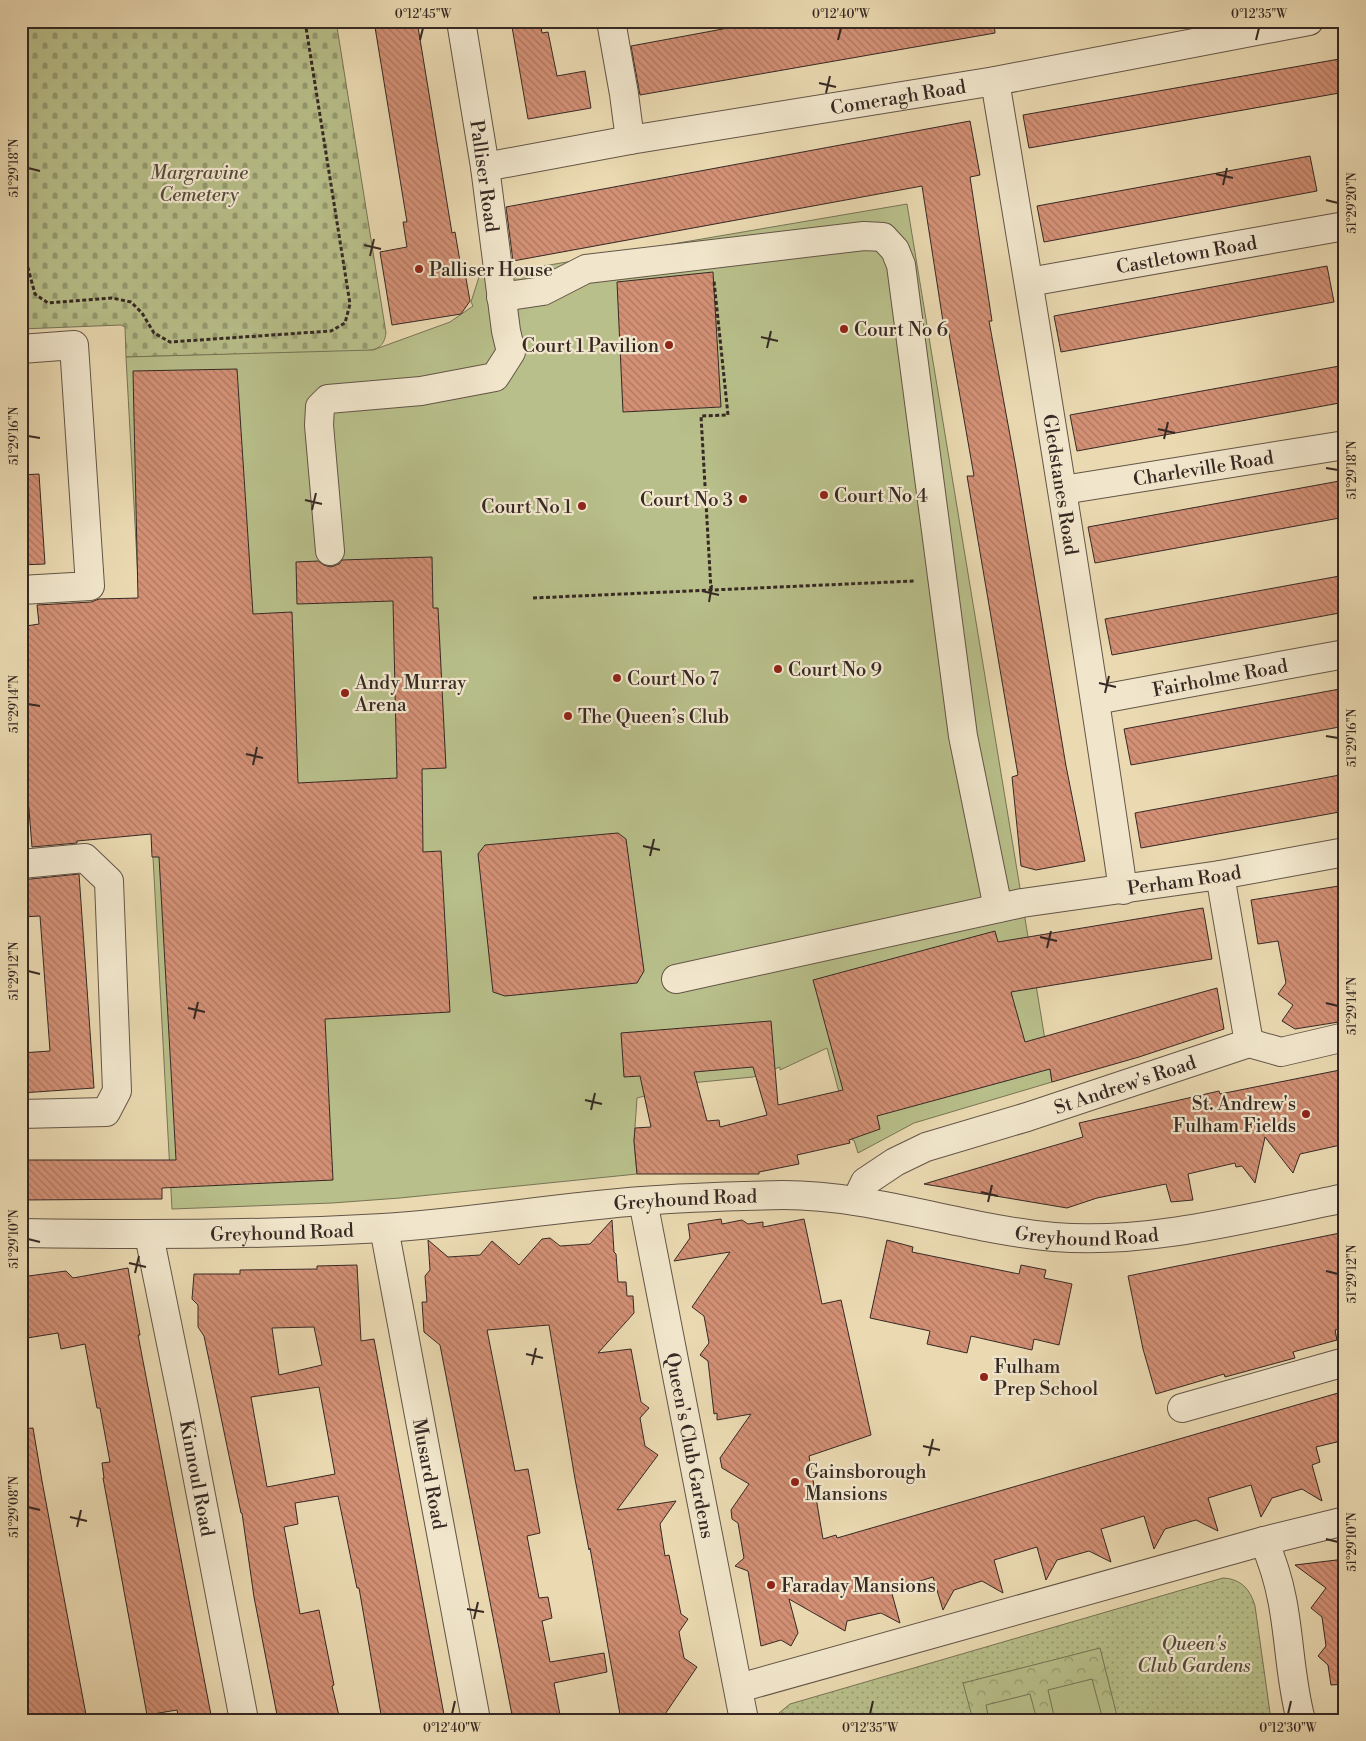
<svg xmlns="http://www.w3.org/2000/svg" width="1366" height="1741" font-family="'Libre Bodoni',serif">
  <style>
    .grass { fill: url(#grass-dots); stroke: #777457 }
    .forest { fill: url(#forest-crowns); stroke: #777457 }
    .cemetery { fill: url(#cemetery-stones); stroke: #777457 }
    .pitch { fill: #b8bf8a; stroke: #777457 }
    .building { fill: url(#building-back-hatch); stroke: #362924; fill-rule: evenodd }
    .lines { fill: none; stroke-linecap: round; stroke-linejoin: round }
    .minor-casing { stroke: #635547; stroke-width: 30 }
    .path { stroke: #362924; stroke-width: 3; stroke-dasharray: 4 2.5; stroke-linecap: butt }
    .minor { stroke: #f1e6cc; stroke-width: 28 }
    .ticks { fill: none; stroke: #362924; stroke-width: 2 }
    .poi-dot { fill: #8f2418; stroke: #f1e6cc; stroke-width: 2 }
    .labels { text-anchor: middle; stroke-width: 4.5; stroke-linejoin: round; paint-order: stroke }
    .street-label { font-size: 19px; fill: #362924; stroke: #f1e6cc }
    .park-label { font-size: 19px; font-style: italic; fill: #564e3e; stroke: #f1e6cc }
    .poi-label { font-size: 19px; fill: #362924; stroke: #f1e6cc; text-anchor: start }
    .neatline { fill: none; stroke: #362924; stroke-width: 2 }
    .ticks-label { font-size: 12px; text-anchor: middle; fill: #362924 }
  </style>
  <defs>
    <pattern id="grass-dots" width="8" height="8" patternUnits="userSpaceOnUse" patternTransform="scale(1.25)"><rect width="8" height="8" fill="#b8bf8a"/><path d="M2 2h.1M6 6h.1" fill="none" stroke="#969b71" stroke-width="1.8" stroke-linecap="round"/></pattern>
    <pattern id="forest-crowns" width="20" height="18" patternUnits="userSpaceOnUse" patternTransform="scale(1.25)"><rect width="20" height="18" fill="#b8bf8a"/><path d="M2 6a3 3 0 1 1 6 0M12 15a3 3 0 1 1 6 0" fill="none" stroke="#969b71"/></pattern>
    <pattern id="cemetery-stones" width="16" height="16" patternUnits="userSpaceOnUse" patternTransform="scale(1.25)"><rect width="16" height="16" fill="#b8bf8a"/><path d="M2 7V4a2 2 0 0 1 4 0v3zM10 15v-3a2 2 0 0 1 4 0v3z" fill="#969b71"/></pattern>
    <pattern id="building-back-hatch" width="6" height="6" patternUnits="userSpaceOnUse" patternTransform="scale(1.25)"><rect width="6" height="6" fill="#d39075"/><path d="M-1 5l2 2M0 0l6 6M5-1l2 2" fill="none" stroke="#ac7660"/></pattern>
  </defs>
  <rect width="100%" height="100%" fill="#ead9b1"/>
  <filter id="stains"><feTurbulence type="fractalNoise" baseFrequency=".004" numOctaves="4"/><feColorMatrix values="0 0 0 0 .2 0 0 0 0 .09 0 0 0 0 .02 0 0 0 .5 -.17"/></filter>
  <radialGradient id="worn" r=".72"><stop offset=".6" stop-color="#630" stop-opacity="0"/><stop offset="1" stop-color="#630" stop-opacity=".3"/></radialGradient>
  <path class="grass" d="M1223,1578C1241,1579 1250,1589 1255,1606L1271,1720H774L779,1713L790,1704Z"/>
  <path class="forest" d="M1100,1648L1118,1720H973L963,1683Z"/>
  <path class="cemetery" d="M21,21H336L386,333C384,347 377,350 364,351L126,357L125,327L121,325L21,329Z"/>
  <g class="pitch">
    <path d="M907,204L1052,1082L914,1123L858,1153L854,1140H852L827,1048L780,1070V1067L753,1077L659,1086V1092L637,1098L634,1141L637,1174L400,1198L332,1203L172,1209L126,357L373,350L450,322L473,306L471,302L479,277Z"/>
    <path d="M1092,1679L1103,1720H1055L1048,1690Z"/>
    <path d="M1030,1694L1037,1720H989L986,1705Z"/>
  </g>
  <g class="building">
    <path d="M374,21H417L452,233L455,232L462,273H465L470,301L461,314L392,325L380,252L407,247L403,222H407Z"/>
    <path d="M511,21H540L542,33L548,32L557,76L585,71L591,108L528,119Z"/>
    <path d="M766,21H994L995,33L640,95L631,46Z"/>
    <path d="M1345,58V92L1029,148L1023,115Z"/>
    <path d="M970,121L980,175L970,177L992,321H989L1016,468L1066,766L1085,861L1036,870L1021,866L1012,777L1018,775L967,476H974L948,328H944L922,186L513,261L506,207Z"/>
    <path d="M1310,156L1317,191L1044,242L1037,206Z"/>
    <path d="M1327,266L1334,302L1061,352L1054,316Z"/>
    <path d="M713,272L721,407L623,412L617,282Z"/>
    <path d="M1345,365V402L1077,451L1070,415Z"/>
    <path d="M237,369L253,614L292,612L298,783L397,778L393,601L297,604L296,562L318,561L324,565L331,567L339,564L342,560L432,557L433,608H438L446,768L422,769L423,852L441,851L450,1012L325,1019L333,1180L162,1188V1199L21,1200V1160H176L159,857H152L151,834L77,841V843L32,847L28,798H21V649L27,648L26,626L39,624L37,605L91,602L99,599L138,598L133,371Z"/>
    <path d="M39,474L45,564L21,565V475Z"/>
    <path d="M1345,480V517L1095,563L1088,527Z"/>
    <path d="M1345,575V612L1112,655L1105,619Z"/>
    <path d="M1345,688V726L1131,765L1124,729Z"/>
    <path d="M1345,774V811L1141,848L1135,813Z"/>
    <path d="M618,833L626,839L644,971L637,983L505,996L493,992L478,854L485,845Z"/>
    <path d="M79,874L94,1088L21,1093V1053L50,1051L40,916L21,917V880Z"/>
    <path d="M1345,885V1021L1295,1029L1282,1021L1293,1005L1278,994L1286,983L1278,941L1258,944L1251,900Z"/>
    <path d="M1203,908L1212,959L1011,992L1025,1042L1217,988L1224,1029L1139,1057L1052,1082L1050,1069L877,1116L880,1129L849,1140L850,1143L797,1155L799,1164L759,1172V1174H637L634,1141L635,1128L651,1127L640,1076L624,1077L621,1033L771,1021L778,1105L843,1090L813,980L995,931L998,942ZM753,1067L767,1115L720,1127L719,1120L707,1121L694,1072Z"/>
    <path d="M1345,1069V1144L1300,1154L1293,1173L1265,1137L1255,1183L1242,1166L1236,1167L1235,1163L1188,1174L1193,1200L1171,1202L1166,1184L1097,1198L1067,1208L924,1184L1083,1137L1079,1123L1219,1091L1220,1094Z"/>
    <path d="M721,1219L722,1224L742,1220L748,1224L763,1222V1227L804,1219L822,1304L841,1300L871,1435L809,1456L823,1539L836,1535L837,1538L1345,1391V1440L1316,1447L1320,1462L1312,1465L1322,1501L1302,1489L1272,1498L1261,1517L1251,1485L1208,1498L1218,1531L1196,1520L1182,1524L1165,1529L1154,1549L1144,1516L1101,1529L1111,1562L1089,1551L1057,1560L1046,1580L1037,1547L994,1560L1003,1593L982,1581L954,1590L943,1610L933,1577L891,1590L900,1623L881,1613L847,1621L845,1631L789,1599L798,1633L791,1646L781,1640L761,1646L748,1571L735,1566L744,1558L738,1523L732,1519L731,1510L749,1484L722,1468L720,1458L751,1414L717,1420V1413L714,1414L708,1361L700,1355L709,1343L704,1316L692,1307L730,1252L674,1261L690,1238L688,1224Z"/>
    <path d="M612,1220L614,1252L616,1254L618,1282H626L627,1296H633L634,1313L598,1353L631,1349L641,1402L649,1408L640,1418L645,1446L658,1455L617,1510L676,1501L660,1524L665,1556L669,1555L681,1614L688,1619L679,1632L684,1658L697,1667L661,1720H621L590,1548L589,1550L575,1479L549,1325L487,1330L515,1471L528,1469L540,1533L527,1536L539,1598L548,1597L552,1618L542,1621L550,1662L604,1653L607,1672L554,1683L560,1715L535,1720H513L440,1345L424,1332L422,1302H427L425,1276L430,1270L428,1240L448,1257L480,1255L492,1241L519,1265L542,1239L550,1238L560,1246L590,1244Z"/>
    <path d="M1345,1232V1328L1335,1330L1337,1340L1293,1352L1295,1358L1225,1377L1224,1374L1156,1394L1143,1349L1128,1276Z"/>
    <path d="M887,1240L913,1247L912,1252L1019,1274L1021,1265L1046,1270L1044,1278L1072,1284L1059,1345L1034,1339L1032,1350L971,1336L967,1353L927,1344L930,1331L870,1318Z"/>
    <path d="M357,1265L361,1341L374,1339L445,1720H382L359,1588H357L338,1496L295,1503L298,1524L284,1527L300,1614L319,1610L334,1685L332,1686L340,1720H278L254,1597L242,1513H241L204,1336L198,1327V1305L192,1299L194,1274H240V1270L317,1269V1266ZM314,1327L322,1365L279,1375L272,1328ZM319,1387L335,1474L267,1487L251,1397Z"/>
    <path d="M128,1268L140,1335H138L212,1720H179L177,1710L147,1715L103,1478H104L102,1463L110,1462L100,1408H97L85,1344L61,1349L58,1333L21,1339V1277L66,1271L73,1278Z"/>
    <path d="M33,1428L42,1481L87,1720H27L21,1693V1429Z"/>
    <path d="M1345,1559V1684L1331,1685L1328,1665L1318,1656L1326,1646L1322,1617L1311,1608L1326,1588L1295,1565Z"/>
  </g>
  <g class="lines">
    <defs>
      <g id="minor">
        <path d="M611,21L624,94L630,140"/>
        <path id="s1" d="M995,81C1040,350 1084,619 1123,890"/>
        <path id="s2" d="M485,167L630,140L995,81L1309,21"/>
        <path id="s3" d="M1029,282L1345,226"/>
        <path d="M501,297L543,291L586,269L864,236L883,237L895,250L901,265L963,736L998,908"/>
        <path d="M21,349L74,345L90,586L21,590"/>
        <path id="s4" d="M1063,490L1345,445"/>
        <path d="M330,551L319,425L320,407L328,399L421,391L495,377L511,352L506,331L485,167L461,21"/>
        <path id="s5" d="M1096,700L1345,654"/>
        <path d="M21,864L85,858L109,881L117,1091L106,1112L21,1114"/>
        <path id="s6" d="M676,979L1022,903L1220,875L1345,852"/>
        <path d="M1249,1043L1281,1052L1345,1037"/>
        <path id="s7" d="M643,1201L744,1720"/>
        <path id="s8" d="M856,1201L865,1182L895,1162L926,1147L1027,1117L1249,1043L1220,875"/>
        <path id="s9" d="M384,1228L476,1720"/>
        <path id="s10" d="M21,1233C142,1235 262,1235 383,1228C469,1223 556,1207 642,1201C689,1197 736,1196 783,1195C875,1195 963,1229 1054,1237C1149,1245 1252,1217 1345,1198"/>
        <path id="s11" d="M149,1235L185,1412L244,1720"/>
        <path d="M1182,1408L1345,1362"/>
        <path d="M739,1688L1264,1541"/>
        <path d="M1301,1720C1290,1680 1290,1639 1282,1599C1278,1578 1272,1560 1264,1541L1345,1521"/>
      </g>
    </defs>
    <use href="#minor" class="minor-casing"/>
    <g class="path">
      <path d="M21,242L35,294L48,303L112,298L131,302L142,313L154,333L170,342L331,331L345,323L350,304L305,21"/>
      <path d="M711,590L701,416L728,415L714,281"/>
      <path d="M533,598L914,581"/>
    </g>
    <use href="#minor" class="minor"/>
  </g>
  <path class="ticks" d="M420,40L423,28M838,40L841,28M1256,40L1259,28M819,83L836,87M826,93L830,76M28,168L40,171M1216,174L1233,178M1223,185L1227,168M1326,200L1338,203M364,245L381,249M370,256L374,239M761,337L778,341M767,348L771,331M1158,429L1175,433M28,436L40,438M1164,439L1168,422M1326,468L1338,470M305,500L322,504M312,510L316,493M702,591L719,595M709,602L712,585M1099,683L1116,687M1105,693L1109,676M28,704L40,706M1326,736L1338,738M246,754L263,758M253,765L257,747M643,846L660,850M650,856L654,839M1040,937L1057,941M1047,948L1051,931M28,971L40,974M1326,1003L1338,1006M188,1008L205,1012M194,1019L198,1002M585,1100L602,1104M591,1110L595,1093M981,1192L998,1196M988,1202L992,1185M28,1239L40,1242M129,1263L146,1267M1326,1271L1338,1274M135,1273L139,1256M526,1354L543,1358M532,1365L536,1348M923,1446L940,1450M929,1456L933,1439M28,1507L40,1510M70,1517L87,1521M77,1527L81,1510M1326,1539L1338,1542M467,1609L484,1612M474,1619L478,1602M452,1714L455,1701M870,1714L873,1701M1288,1714L1291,1701"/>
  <g class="poi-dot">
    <circle cx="419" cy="269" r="5"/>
    <circle cx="844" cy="329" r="5"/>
    <circle cx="669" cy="345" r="5"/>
    <circle cx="824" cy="495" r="5"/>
    <circle cx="743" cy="499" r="5"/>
    <circle cx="582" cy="506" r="5"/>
    <circle cx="778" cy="669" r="5"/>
    <circle cx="617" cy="678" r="5"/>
    <circle cx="345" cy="693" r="5"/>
    <circle cx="568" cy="716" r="5"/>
    <circle cx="1306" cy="1114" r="5"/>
    <circle cx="984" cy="1377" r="5"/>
    <circle cx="795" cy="1482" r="5"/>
    <circle cx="771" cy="1585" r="5"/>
  </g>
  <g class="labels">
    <g class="street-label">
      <text dy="7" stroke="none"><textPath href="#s2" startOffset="419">Comeragh Road</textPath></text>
      <text transform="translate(485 176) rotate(82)" y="7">Palliser Road</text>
      <text dy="7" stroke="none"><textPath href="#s3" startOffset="160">Castletown Road</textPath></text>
      <text dy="7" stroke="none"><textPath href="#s4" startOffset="142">Charleville Road</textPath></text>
      <text dy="7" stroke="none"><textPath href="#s1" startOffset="409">Gledstanes Road</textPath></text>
      <text dy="7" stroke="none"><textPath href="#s5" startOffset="126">Fairholme Road</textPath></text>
      <text dy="7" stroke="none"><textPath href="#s6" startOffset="518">Perham Road</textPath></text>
      <text dy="7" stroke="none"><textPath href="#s8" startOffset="300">St Andrew's Road</textPath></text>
      <text dy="7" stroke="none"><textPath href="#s10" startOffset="666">Greyhound Road</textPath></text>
      <text dy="7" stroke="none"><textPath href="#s10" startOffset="261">Greyhound Road</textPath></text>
      <text dy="7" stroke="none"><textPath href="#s10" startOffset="1071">Greyhound Road</textPath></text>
      <text dy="7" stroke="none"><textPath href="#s7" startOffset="249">Queen's Club Gardens</textPath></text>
      <text dy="7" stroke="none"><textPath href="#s9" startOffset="250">Musard Road</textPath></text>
      <text dy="7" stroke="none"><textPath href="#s11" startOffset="248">Kinnoul Road</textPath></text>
    </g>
    <g class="park-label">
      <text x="199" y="179">Margravine<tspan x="199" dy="22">Cemetery</tspan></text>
      <text x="1194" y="1650">Queen's<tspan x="1194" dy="22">Club Gardens</tspan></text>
    </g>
    <g class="poi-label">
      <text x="429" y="276">Palliser House</text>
      <text x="854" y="336">Court No 6</text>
      <text x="659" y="352" text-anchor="end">Court 1 Pavilion</text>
      <text x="834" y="502">Court No 4</text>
      <text x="733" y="506" text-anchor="end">Court No 3</text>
      <text x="572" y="513" text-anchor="end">Court No 1</text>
      <text x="788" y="676">Court No 9</text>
      <text x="627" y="685">Court No 7</text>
      <text x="355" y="689">Andy Murray<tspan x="355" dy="22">Arena</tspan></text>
      <text x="578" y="723">The Queen’s Club</text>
      <text x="1296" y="1110" text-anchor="end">St. Andrew's<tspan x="1296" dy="22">Fulham Fields</tspan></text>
      <text x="994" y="1373">Fulham<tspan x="994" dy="22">Prep School</tspan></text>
      <text x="805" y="1478">Gainsborough<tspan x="805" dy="22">Mansions</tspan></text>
      <text x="781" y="1592">Faraday Mansions</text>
    </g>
  </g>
  <rect width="1366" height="1741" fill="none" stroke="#ead9b1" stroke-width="55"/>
  <rect x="28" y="28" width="1310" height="1686" class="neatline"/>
  <g class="ticks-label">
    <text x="423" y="18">0°12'45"W</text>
    <text x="841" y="18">0°12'40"W</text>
    <text x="1259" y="18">0°12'35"W</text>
    <text transform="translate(14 168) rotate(-90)" y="4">51°29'18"N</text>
    <text transform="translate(1352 203) rotate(-90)" y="4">51°29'20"N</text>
    <text transform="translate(14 436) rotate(-90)" y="4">51°29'16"N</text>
    <text transform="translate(1352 470) rotate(-90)" y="4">51°29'18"N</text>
    <text transform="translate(14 704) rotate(-90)" y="4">51°29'14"N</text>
    <text transform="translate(1352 738) rotate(-90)" y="4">51°29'16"N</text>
    <text transform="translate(14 971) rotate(-90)" y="4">51°29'12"N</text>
    <text transform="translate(1352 1006) rotate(-90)" y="4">51°29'14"N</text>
    <text transform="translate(14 1239) rotate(-90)" y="4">51°29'10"N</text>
    <text transform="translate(1352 1274) rotate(-90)" y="4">51°29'12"N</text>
    <text transform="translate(14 1507) rotate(-90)" y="4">51°29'08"N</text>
    <text transform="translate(1352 1542) rotate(-90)" y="4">51°29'10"N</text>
    <text x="452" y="1732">0°12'40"W</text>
    <text x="870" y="1732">0°12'35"W</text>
    <text x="1288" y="1732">0°12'30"W</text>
  </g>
  <rect width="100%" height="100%" filter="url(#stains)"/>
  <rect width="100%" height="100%" fill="url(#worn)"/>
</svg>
